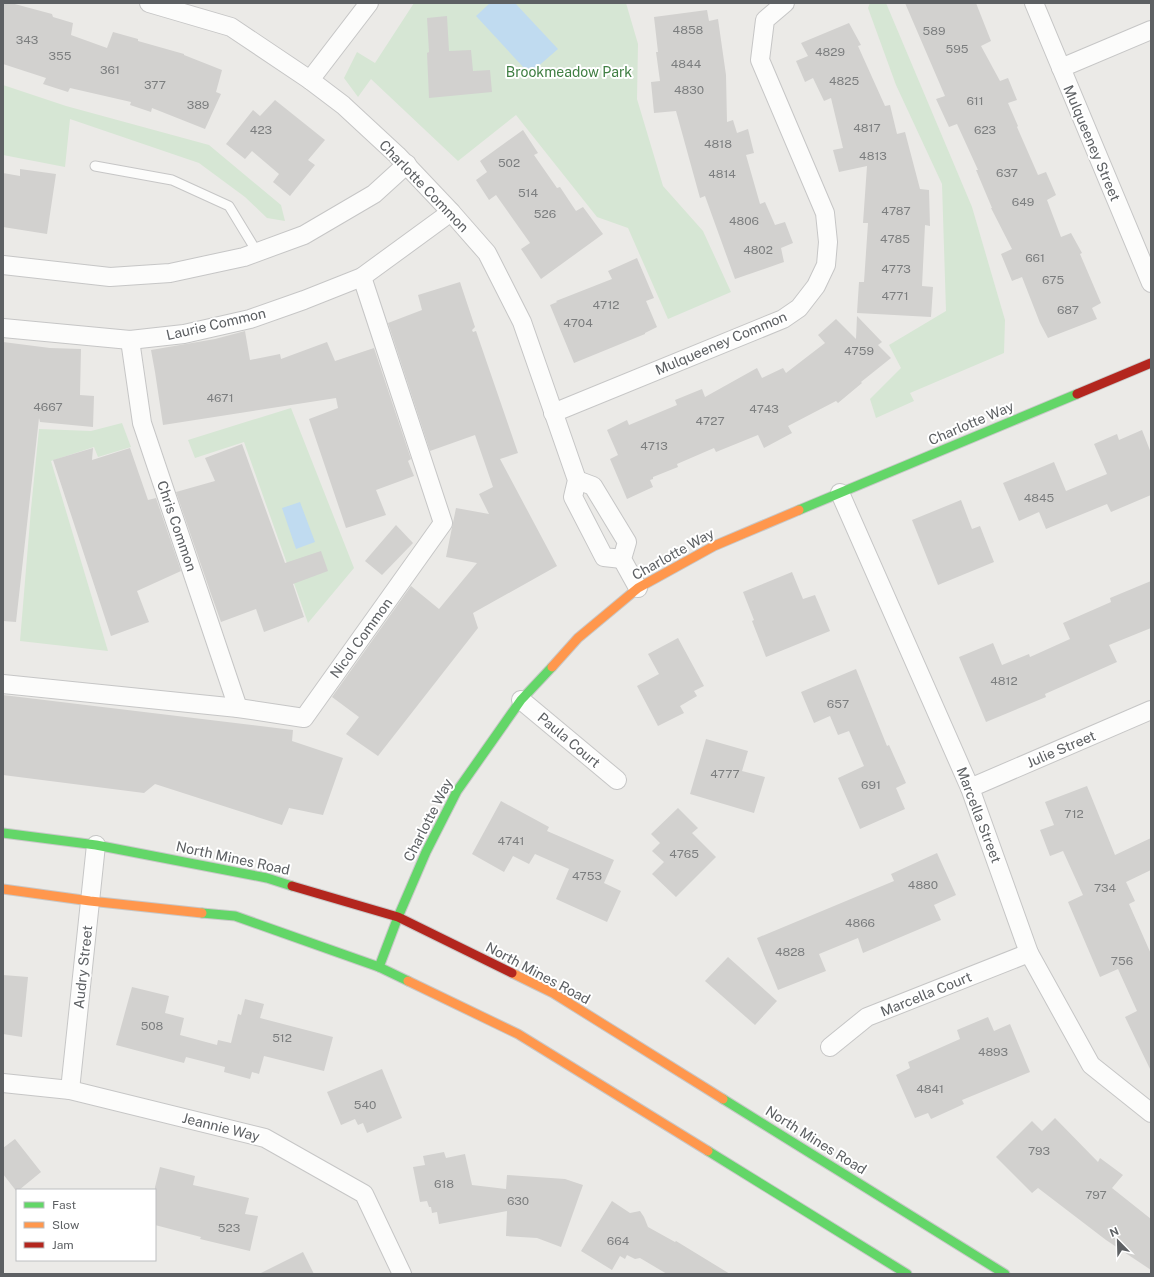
<svg xmlns="http://www.w3.org/2000/svg" width="1154" height="1277" font-family="'Public Sans',sans-serif">
  <style>
    .green { fill: #d6e6d4 }
    .water { fill: #c0dbf0 }
    .building { fill: #d2d1cf }
    .lines { fill: none; stroke-linecap: round; stroke-linejoin: round }
    .lane-casing { stroke: #c6c6c6; stroke-width: 11 }
    .street-casing { stroke: #c6c6c6; stroke-width: 20 }
    .fast-casing { stroke: #c8c8c8; stroke-width: 11 }
    .slow-casing { stroke: #c8c8c8; stroke-width: 11 }
    .jam-casing { stroke: #c8c8c8; stroke-width: 11 }
    .lane { stroke: #fcfcfb; stroke-width: 9 }
    .street { stroke: #fcfcfb; stroke-width: 18 }
    .fast { stroke: #63d668; stroke-width: 9 }
    .slow { stroke: #ff974d; stroke-width: 9 }
    .jam { stroke: #b3261e; stroke-width: 9 }
    .labels { text-anchor: middle; stroke-width: 4; stroke-linejoin: round; paint-order: stroke }
    .number-label { font-size: 12px; fill: #7c7e7f }
    .park-label { font-size: 14px; fill: #407f43; stroke: #fff }
    .street-label { font-size: 14px; fill: #5d6063; stroke: #fff }
  </style>
  <rect width="100%" height="100%" fill="#ebeae7"/>
  <g class="green">
    <path d="M414,3H626L638,44L637,99L663,186L703,231L731,292L668,319L628,228L597,217L516,115L458,161L371,79L358,97L344,78L357,52L375,63Z"/>
    <path d="M870,3H886L972,207L1005,320L1004,353L910,393L914,401L876,418L870,399L901,368L889,345L946,311L942,184L896,85L868,8Z"/>
    <path d="M3,85L66,106L209,145L281,205L285,221L267,218L245,197L199,163L70,119L65,167L3,155Z"/>
    <path d="M291,408L354,568L308,623L244,442L195,458L188,440Z"/>
    <path d="M122,423L131,447L98,457L94,447L51,461L108,651L20,641L31,509L39,429L91,431Z"/>
  </g>
  <g class="water">
    <path d="M490,3H515L558,49L527,76L522,71L524,68L476,16Z"/>
    <path d="M300,502L315,542L296,549L282,508Z"/>
  </g>
  <g class="building">
    <path d="M3,3H11L52,14L53,17L73,23L71,35L107,48L113,32L138,39V41L184,54V55L222,70L216,92L221,94L205,129L152,108L151,112L130,105L131,102L70,88L68,92L43,84L46,78L3,64Z"/>
    <path d="M905,3H976L991,41L981,46L1000,81L1008,78L1017,100L1008,103L1018,126L1017,127L1038,175L1046,172L1056,195L1047,200L1061,237L1071,233L1082,253L1080,254L1101,303L1092,308L1097,319L1048,338L1040,323L1022,277L1012,281L1001,254L1012,249L991,208H992L976,170H978L957,124L949,127L936,99L945,96Z"/>
    <path d="M707,10L709,21L718,19L726,75L727,122L733,120L737,133L748,129L754,153L746,155L760,204L765,202L775,225L785,222L793,243L781,248L784,262L735,279L705,196L700,198L676,111L654,113L651,82L660,81L656,52H658L654,17Z"/>
    <path d="M447,16L449,51L471,50L473,71L490,70L492,92L429,98L427,53L429,52L427,18Z"/>
    <path d="M849,23L861,45L858,46L885,106L890,105L897,134L905,132L920,189L929,190L930,226L925,225L922,286L933,287L931,317L857,313L859,282H864L868,223H863L867,166L839,172L833,150L843,148L831,98L824,101L813,78L805,82L796,61L808,56L801,43Z"/>
    <path d="M275,100L325,140L308,160L315,165L290,196L273,182L279,174L252,151L245,159L226,144L253,110L260,116Z"/>
    <path d="M523,130L538,153L534,155L557,188L560,187L576,211L583,207L603,234L541,279L521,249L530,243L496,195L489,200L476,180L487,172L480,161Z"/>
    <path d="M20,169L56,174L47,234L3,227V173L20,176Z"/>
    <path d="M637,258L654,298L646,301L657,327L645,333V334L574,363L550,305L557,302L556,301L612,279L608,271Z"/>
    <path d="M460,282L475,327L472,330L473,332L476,331L518,453L500,459L557,566L473,613L478,628L378,756L346,734L359,717L332,697L411,586L439,609L477,563L446,557L456,508L489,514L479,494L493,487L475,435L430,451L388,323L422,310L418,295Z"/>
    <path d="M857,316L882,342L878,345L891,358L861,382L862,383L838,403L836,401L788,426L792,433L764,448L758,435L716,452L714,448L677,464L678,467L653,477V479L650,480L653,487L627,499L610,459L618,455L607,430L627,420L629,425L677,405L675,400L702,389L705,397L757,368L762,378L783,368L786,373L825,343L818,335L836,319L856,339Z"/>
    <path d="M245,331L250,360L280,354L281,359L327,342L335,361L374,348L411,459L408,461L414,476L376,490L386,515L346,528L309,419L338,408L336,398L163,425L155,372L151,350L215,339Z"/>
    <path d="M3,342L50,348L81,349L80,395L94,396L93,427L40,422L39,418L16,622L3,621Z"/>
    <path d="M1142,430L1151,453V495L1111,512L1107,504L1046,529L1039,512L1019,521L1003,483L1054,462L1066,491L1107,474L1094,444L1117,434L1119,440Z"/>
    <path d="M242,444L285,563L321,551L328,571L293,584L304,617L264,632L256,609L221,622L211,594L176,492L215,481L205,458Z"/>
    <path d="M93,448L92,460L130,448L148,500L156,498L181,571L137,591L149,622L111,636L53,460Z"/>
    <path d="M961,500L972,529L980,526L994,562L938,585L912,520Z"/>
    <path d="M396,525L413,543L382,575L365,561Z"/>
    <path d="M792,572L803,599L815,595L830,631L766,657L752,621L754,620L743,592Z"/>
    <path d="M1151,581V628L1109,645L1117,662L1045,694L1046,697L986,722L959,657L993,643L1002,665L1029,654L1030,657L1070,639L1063,623L1111,602L1110,598Z"/>
    <path d="M678,638L704,686L694,691L697,696L680,706L684,713L658,726L637,686L659,674L648,654Z"/>
    <path d="M856,669L887,746L889,745L906,783L896,788L905,809L860,829L838,778L864,766L849,731L838,735L830,716L814,723L801,692Z"/>
    <path d="M3,695L293,730L292,741L343,758L323,815L289,808L282,825L155,784L144,793L3,775Z"/>
    <path d="M706,739L748,751L742,771L765,777L754,813L690,794Z"/>
    <path d="M1087,786L1115,855L1151,838V870L1126,882L1135,901L1129,904L1151,954V1071L1125,1017L1137,1011L1118,969L1100,977L1068,902L1083,895L1063,851L1050,856L1040,830L1054,825L1045,802Z"/>
    <path d="M501,801L549,827L547,831L614,860L604,883L621,891L607,922L556,899L569,869L535,854L529,864L513,856L504,872L472,854Z"/>
    <path d="M678,808L698,828L692,833L716,857L676,897L652,874L664,862L652,851L660,843L651,834Z"/>
    <path d="M937,853L956,895L934,905L941,920L863,953L858,938L819,954L826,971L778,990L757,938L894,881L891,874Z"/>
    <path d="M728,957L777,1001L755,1025L705,981Z"/>
    <path d="M3,975L28,977L22,1037L3,1034Z"/>
    <path d="M132,987L169,996L165,1013L184,1018L180,1035L217,1045L218,1040L231,1043L238,1014L241,1015L245,999L264,1004L260,1018L333,1037L324,1071L264,1056L259,1074L252,1072L250,1079L224,1072L225,1067L186,1057L184,1063L116,1045Z"/>
    <path d="M988,1017L994,1031L1010,1024L1030,1072L962,1100L964,1104L931,1119L928,1113L915,1118L896,1075L910,1068L908,1062L960,1039L957,1030Z"/>
    <path d="M382,1069L402,1118L367,1133L363,1123L358,1125L355,1119L341,1125L327,1092Z"/>
    <path d="M1055,1118L1098,1162L1100,1158L1123,1175L1112,1188L1151,1219V1270L1106,1240L1038,1188L1032,1193L996,1157L1032,1121L1042,1131Z"/>
    <path d="M15,1139L41,1172L19,1190H17V1192L3,1174V1148Z"/>
    <path d="M444,1152L446,1158L465,1154L472,1185L506,1189L507,1175L565,1179L583,1185L561,1247L537,1238L506,1236L507,1211L439,1224L437,1212L432,1213L431,1207H429L427,1201L420,1202L413,1167L425,1165L423,1156Z"/>
    <path d="M160,1167L195,1176L193,1185L249,1198L245,1214L258,1216L250,1251L200,1239L201,1237L155,1225V1187Z"/>
    <path d="M612,1201L630,1213L640,1211L644,1217L648,1227L675,1242L676,1241L730,1274H667L640,1258L635,1259L627,1255L625,1259L620,1256L612,1270L581,1251Z"/>
    <path d="M303,1252L314,1274H259Z"/>
  </g>
  <g class="lines">
    <defs>
      <path id="lane" d="M95,166L172,180L229,206L257,252"/>
      <g id="street">
        <path d="M149,3L231,27L310,80L343,105L397,155L451,212L487,253L522,322L577,480L573,497L604,557L622,559"/>
        <path d="M1034,3L1151,283"/>
        <path d="M1061,68L1151,30"/>
        <path d="M310,80L369,3"/>
        <path d="M3,265L110,277L170,273L244,257L304,235L374,194L407,164"/>
        <path d="M3,328L130,340L184,334L250,319L304,300L362,277L451,212"/>
        <path d="M130,340L142,423L238,708"/>
        <path d="M553,413L783,319L799,308L816,286L826,265L828,242L825,213L760,60L765,20L785,3"/>
        <path d="M577,480L593,486L627,542L622,559L638,588"/>
        <path d="M840,493L970,788L1029,953L1091,1065L1151,1113"/>
        <path d="M3,684L238,708L304,718L443,523L362,277"/>
        <path d="M521,700L617,780"/>
        <path d="M970,788L1151,710"/>
        <path d="M830,1047L867,1017L1029,953"/>
        <path d="M3,1083L70,1090L265,1138L364,1194L402,1274"/>
        <path d="M70,1090L96,845"/>
      </g>
      <g id="fast">
        <path d="M799,510L1077,394"/>
        <path d="M3,833L96,845L267,878L292,886"/>
        <path d="M202,913L235,916L379,967L408,981"/>
        <path d="M379,967L398,917L426,852L457,791L521,700L552,667"/>
        <path d="M723,1099L1005,1274"/>
        <path d="M708,1151L907,1274"/>
      </g>
      <g id="slow">
        <path d="M552,667L578,638L638,588L714,546L799,510"/>
        <path d="M3,889L90,901L202,913"/>
        <path d="M512,973L553,993L723,1099"/>
        <path d="M408,981L518,1034L708,1151"/>
      </g>
      <g id="jam">
        <path d="M1077,394L1151,363"/>
        <path d="M292,886L398,917L512,973"/>
      </g>
    </defs>
    <use href="#lane" class="lane-casing"/>
    <use href="#street" class="street-casing"/>
    <use href="#fast" class="fast-casing"/>
    <use href="#slow" class="slow-casing"/>
    <use href="#jam" class="jam-casing"/>
    <use href="#lane" class="lane"/>
    <use href="#street" class="street"/>
    <use href="#fast" class="fast"/>
    <use href="#slow" class="slow"/>
    <use href="#jam" class="jam"/>
  </g>
  <g class="labels">
    <g class="number-label">
      <text x="688" y="34">4858</text>
      <text x="934" y="35">589</text>
      <text x="27" y="44">343</text>
      <text x="957" y="53">595</text>
      <text x="830" y="56">4829</text>
      <text x="60" y="60">355</text>
      <text x="686" y="68">4844</text>
      <text x="110" y="74">361</text>
      <text x="844" y="85">4825</text>
      <text x="155" y="89">377</text>
      <text x="689" y="94">4830</text>
      <text x="975" y="105">611</text>
      <text x="198" y="109">389</text>
      <text x="867" y="132">4817</text>
      <text x="261" y="134">423</text>
      <text x="985" y="134">623</text>
      <text x="718" y="148">4818</text>
      <text x="873" y="160">4813</text>
      <text x="509" y="167">502</text>
      <text x="1007" y="177">637</text>
      <text x="722" y="178">4814</text>
      <text x="528" y="197">514</text>
      <text x="1023" y="206">649</text>
      <text x="896" y="215">4787</text>
      <text x="545" y="218">526</text>
      <text x="744" y="225">4806</text>
      <text x="895" y="243">4785</text>
      <text x="758" y="254">4802</text>
      <text x="1035" y="262">661</text>
      <text x="896" y="273">4773</text>
      <text x="1053" y="284">675</text>
      <text x="895" y="300">4771</text>
      <text x="606" y="309">4712</text>
      <text x="1068" y="314">687</text>
      <text x="578" y="327">4704</text>
      <text x="859" y="355">4759</text>
      <text x="220" y="402">4671</text>
      <text x="48" y="411">4667</text>
      <text x="764" y="413">4743</text>
      <text x="710" y="425">4727</text>
      <text x="654" y="450">4713</text>
      <text x="1039" y="502">4845</text>
      <text x="1004" y="685">4812</text>
      <text x="838" y="708">657</text>
      <text x="725" y="778">4777</text>
      <text x="871" y="789">691</text>
      <text x="1074" y="818">712</text>
      <text x="511" y="845">4741</text>
      <text x="684" y="858">4765</text>
      <text x="587" y="880">4753</text>
      <text x="923" y="889">4880</text>
      <text x="1105" y="892">734</text>
      <text x="860" y="927">4866</text>
      <text x="790" y="956">4828</text>
      <text x="1122" y="965">756</text>
      <text x="152" y="1030">508</text>
      <text x="282" y="1042">512</text>
      <text x="993" y="1056">4893</text>
      <text x="930" y="1093">4841</text>
      <text x="365" y="1109">540</text>
      <text x="1039" y="1155">793</text>
      <text x="444" y="1188">618</text>
      <text x="1096" y="1199">797</text>
      <text x="518" y="1205">630</text>
      <text x="229" y="1232">523</text>
      <text x="618" y="1245">664</text>
    </g>
    <g class="park-label">
      <text x="569" y="77">Brookmeadow Park</text>
    </g>
    <g class="street-label">
      <text transform="translate(1092 143) rotate(67)" y="5">Mulqueeney Street</text>
      <text transform="translate(424 186) rotate(46)" y="5">Charlotte Common</text>
      <text transform="translate(216 324) rotate(-13)" y="5">Laurie Common</text>
      <text transform="translate(721 343) rotate(-23)" y="5">Mulqueeney Common</text>
      <text transform="translate(971 423) rotate(-23)" y="5">Charlotte Way</text>
      <text transform="translate(177 526) rotate(71)" y="5">Chris Common</text>
      <text transform="translate(673 554) rotate(-29)" y="5">Charlotte Way</text>
      <text transform="translate(361 638) rotate(-54)" y="5">Nicol Common</text>
      <text transform="translate(569 740) rotate(40)" y="5">Paula Court</text>
      <text transform="translate(1061 749) rotate(-23)" y="5">Julie Street</text>
      <text transform="translate(979 815) rotate(69)" y="5">Marcella Street</text>
      <text transform="translate(428 820) rotate(-63)" y="5">Charlotte Way</text>
      <text transform="translate(233 858) rotate(12)" y="5">North Mines Road</text>
      <text transform="translate(83 967) rotate(-84)" y="5">Audry Street</text>
      <text transform="translate(538 973) rotate(28)" y="5">North Mines Road</text>
      <text transform="translate(926 994) rotate(-22)" y="5">Marcella Court</text>
      <text transform="translate(221 1127) rotate(14)" y="5">Jeannie Way</text>
      <text transform="translate(816 1140) rotate(32)" y="5">North Mines Road</text>
    </g>
  </g>
  <rect width="1154" height="1277" fill="none" stroke="#5d6063" stroke-width="8"/>
  <rect x="16" y="1189" width="140" height="72" fill="#ffffff" stroke="#bebfc1"/>
  <rect x="24" y="1202" width="20" height="6" fill="#63d668" stroke="#bebfc1"/>
  <text x="52" y="1209" font-size="12" fill="#5d6063">Fast</text>
  <rect x="24" y="1222" width="20" height="6" fill="#ff974d" stroke="#bebfc1"/>
  <text x="52" y="1229" font-size="12" fill="#5d6063">Slow</text>
  <rect x="24" y="1242" width="20" height="6" fill="#b3261e" stroke="#bebfc1"/>
  <text x="52" y="1249" font-size="12" fill="#5d6063">Jam</text>
  <g transform="translate(1118 1241) rotate(337)" stroke="#ffffff" stroke-width="3" paint-order="stroke">
  <path d="M0-3L7 15L0 10L-7 15Z" fill="#5d6063"/>
  <text y="-6" font-size="11" font-weight="bold" text-anchor="middle" fill="#5d6063">N</text>
  </g>
</svg>
